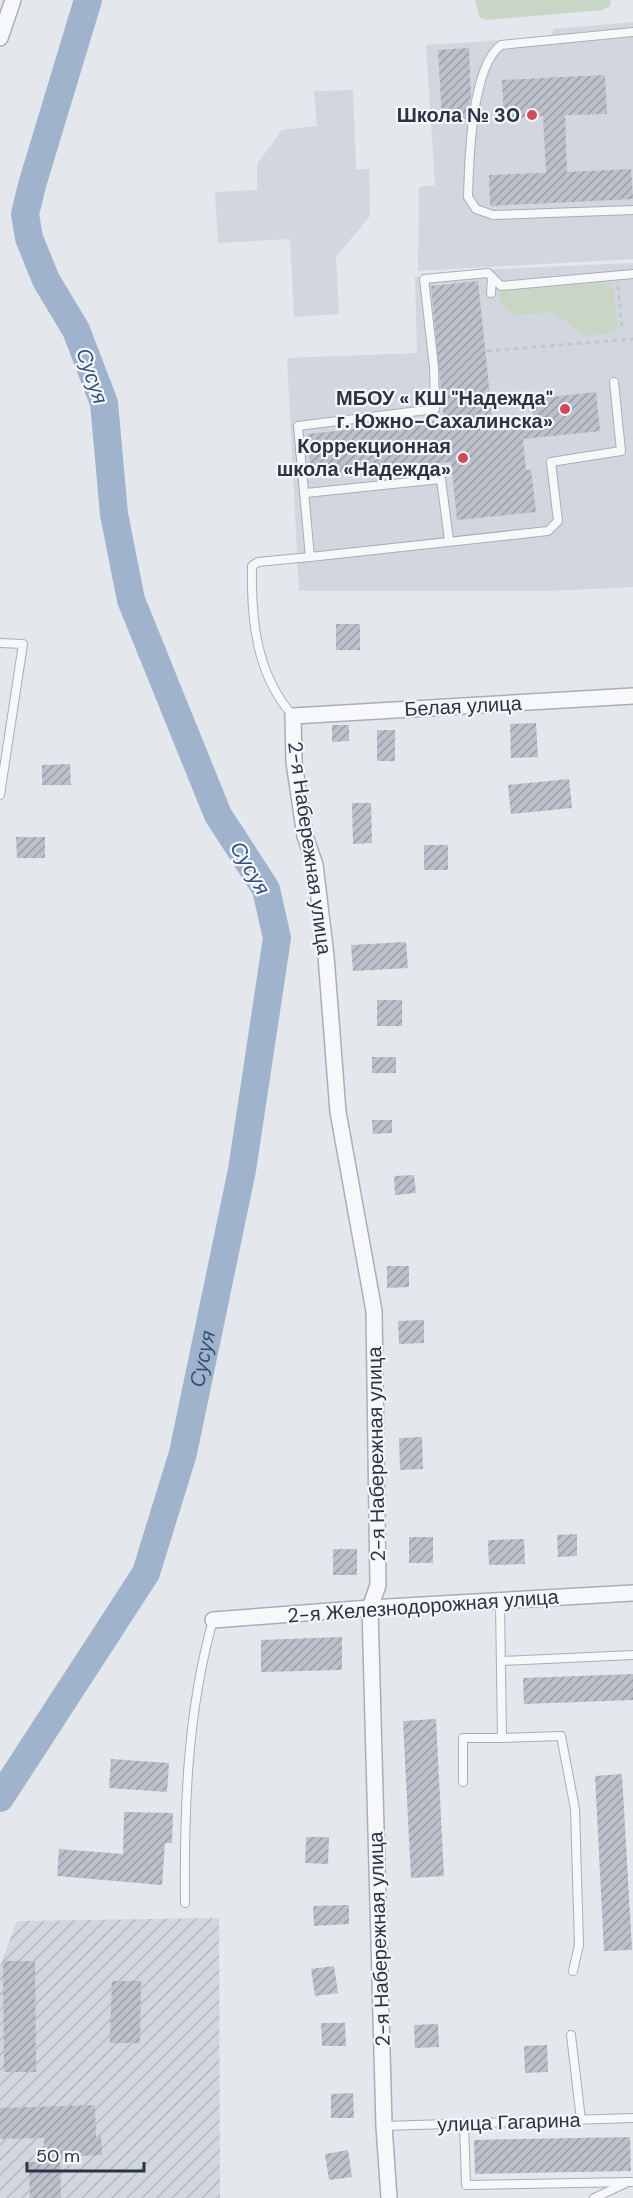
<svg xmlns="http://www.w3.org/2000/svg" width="633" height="2198" font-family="'DM Sans',sans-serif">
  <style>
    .built { fill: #d2d6de }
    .industrial { fill: url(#industrial-furrows) }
    .grass { fill: #c9d6c5 }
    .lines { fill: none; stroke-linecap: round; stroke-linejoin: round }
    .river { stroke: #9fb4cc; stroke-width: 28 }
    .building { fill: url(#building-hatch) }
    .service-casing { stroke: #a9aeb7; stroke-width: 10 }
    .minor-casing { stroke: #a9aeb7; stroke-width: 18 }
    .path { stroke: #c2c5cb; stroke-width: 3; stroke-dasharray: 4.5 4.5; stroke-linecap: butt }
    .service { stroke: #f7f8fa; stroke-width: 8 }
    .minor { stroke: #f7f8fa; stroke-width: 15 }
    .poi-dot { fill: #d1495b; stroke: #f4f6f9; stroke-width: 2 }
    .labels { text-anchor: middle; stroke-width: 4.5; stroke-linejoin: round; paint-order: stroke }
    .poi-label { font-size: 20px; font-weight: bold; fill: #2b3445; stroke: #f4f6f9; text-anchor: end }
    .street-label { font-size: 20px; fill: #2b3445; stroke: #f4f6f9 }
    .water-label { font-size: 21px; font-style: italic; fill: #34527a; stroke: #f4f6f9 }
  </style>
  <defs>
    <pattern id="industrial-furrows" width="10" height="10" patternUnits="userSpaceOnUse" patternTransform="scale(1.5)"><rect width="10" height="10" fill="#d2d6de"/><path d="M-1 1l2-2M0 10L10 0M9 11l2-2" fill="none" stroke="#b4b8c0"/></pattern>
    <pattern id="building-hatch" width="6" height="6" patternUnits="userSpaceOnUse" patternTransform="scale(1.5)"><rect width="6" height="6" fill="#bbc0ca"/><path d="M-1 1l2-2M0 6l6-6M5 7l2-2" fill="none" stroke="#989da6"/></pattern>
  </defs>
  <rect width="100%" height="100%" fill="#e4e7ec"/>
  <g class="built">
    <path d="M633,22V259L418,271L419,187L435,185L426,45L552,37L553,29Z"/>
    <path d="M353,90L356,169H369L370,216L336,257L339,314L294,317L290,239L218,243L215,192L257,190V164L282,130L317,126L314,91Z"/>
    <path d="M633,263V587L549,591H299L287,358L417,353L415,277L498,269Z"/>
  </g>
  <path class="industrial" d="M219,1918L220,2198H0V1966L17,1921Z"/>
  <g class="grass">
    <path d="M475,0H611L610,6L603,10L488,20L480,18Z"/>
    <path d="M602,282L610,283L613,287L618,328L613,333L585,336L553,312L515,315L502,305L499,292Z"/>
  </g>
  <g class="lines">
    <path class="river" id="s1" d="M0,1798L146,1573L183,1453L242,1170L277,938L266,889L218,815L131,600L114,514L104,403L76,330L46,280L29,238L25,214L32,185L88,0"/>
  </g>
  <g class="building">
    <path d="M469,48L471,95L467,119L442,121L438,50Z"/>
    <path d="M605,75L607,114L565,115L567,172L631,169L633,199L490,206L489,175L546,173L543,116L504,119L502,80Z"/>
    <path d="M478,281L493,425L534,421L531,399L596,392L600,431L523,439L526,470H531L536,512L457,520L451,462L311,476L307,434L444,420L431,286Z"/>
    <rect x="336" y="624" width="24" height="26"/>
    <path d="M536,723L538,757L511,758L510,724Z"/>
    <path d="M332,725H349V741L332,742Z"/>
    <rect x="377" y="730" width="18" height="31"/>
    <path d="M70,764L71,785H42V765Z"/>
    <path d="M569,779L572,808L511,814L508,785Z"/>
    <path d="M352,803H371L372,843L353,844Z"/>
    <path d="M16,837H45V858H17Z"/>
    <rect x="424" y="845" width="24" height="25"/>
    <path d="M406,942L408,968L353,971L351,945Z"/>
    <rect x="377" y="1000" width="25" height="26"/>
    <rect x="372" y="1057" width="24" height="16"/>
    <path d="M372,1120H392V1133L373,1134Z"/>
    <path d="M414,1175L416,1193L395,1195L394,1176Z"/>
    <path d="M387,1266H409V1287L387,1288Z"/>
    <path d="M424,1320V1343L399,1344L398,1321Z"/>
    <path d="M422,1437L423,1469L400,1470L399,1438Z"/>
    <path d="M577,1534V1556L558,1557L557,1535Z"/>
    <rect x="409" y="1537" width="24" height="26"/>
    <path d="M524,1539L525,1564L489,1565L488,1540Z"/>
    <rect x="333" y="1549" width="24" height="26"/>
    <path d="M342,1637V1670L261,1672V1640Z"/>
    <path d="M633,1674V1700L524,1704L523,1678Z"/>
    <path d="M436,1719L444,1876L411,1878L403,1721Z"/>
    <path d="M111,1759L169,1763L167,1792L109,1788Z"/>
    <path d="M622,1774L632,1950L604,1951L595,1776Z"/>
    <path d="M124,1812L173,1813L172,1843H165L162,1885L57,1876L59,1849L123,1854Z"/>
    <path d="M306,1837H329L328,1864L305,1863Z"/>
    <path d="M349,1905V1924L314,1926L313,1906Z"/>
    <path d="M3,1961H35L36,2072H4Z"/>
    <path d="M334,1966L338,1993L315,1996L311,1969Z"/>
    <path d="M112,1981H141L140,2043H110Z"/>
    <path d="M321,2023H345L346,2046H322Z"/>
    <path d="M438,2024L439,2047L415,2048L414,2025Z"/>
    <path d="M547,2045L548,2072L525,2073L524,2046Z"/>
    <path d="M353,2093L354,2118H331V2094Z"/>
    <path d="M95,2105L96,2137L101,2136L102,2155L60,2157L61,2198H30L29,2162H44V2138L0,2139V2108Z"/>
    <path d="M630,2137L631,2171L475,2174L474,2140Z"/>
    <path d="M348,2150L352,2177L329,2180L325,2154Z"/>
  </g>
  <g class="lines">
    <defs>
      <g id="service">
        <path d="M633,32L501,45C471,67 469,162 468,197L476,209L493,215L633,210"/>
        <path d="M491,293L492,277"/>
        <path d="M614,382L621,451L551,462L558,521L548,531L310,557L298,426L435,409L434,367L424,279L488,273L501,286L633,274"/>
        <path d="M306,493L441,479L449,540"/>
        <path d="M0,643L23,644L0,795"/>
        <path d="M293,716C256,674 251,620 252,566L258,562L310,557"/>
        <path d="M500,1602L502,1738L561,1736L575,1809L579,1945L573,1971"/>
        <path d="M501,1661L633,1655"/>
        <path d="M463,1782V1738H502"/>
        <path d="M185,1903C184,1809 187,1712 213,1620"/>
        <path d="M571,2035L581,2120"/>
        <path d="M464,2123L466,2185L631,2182"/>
        <path d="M384,2126L633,2118"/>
        <path d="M594,2198L624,2184"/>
      </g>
      <g id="minor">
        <path d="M0,38L13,0"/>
        <path d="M213,1620L370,1608L633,1593"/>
        <path d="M389,2198L384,2126L370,1608L378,1585L374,1311L338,1112L326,956L315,865L305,836L294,762L293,716L633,696"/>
      </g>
    </defs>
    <use href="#service" class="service-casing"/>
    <use href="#minor" class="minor-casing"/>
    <g class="path">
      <path d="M618,286L622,329"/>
      <path d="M487,351L633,339"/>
    </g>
    <use href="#service" class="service"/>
    <use href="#minor" class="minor"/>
  </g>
  <g class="poi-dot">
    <circle cx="532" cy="115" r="6"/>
    <circle cx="565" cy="409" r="6"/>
    <circle cx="463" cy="458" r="6"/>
  </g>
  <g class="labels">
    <g class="poi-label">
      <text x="520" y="122">Школа № 30</text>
      <text x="553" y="405">МБОУ « КШ "Надежда"<tspan x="553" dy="23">г. Южно-Сахалинска»</tspan></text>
      <text x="451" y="453">Коррекционная<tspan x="451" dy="23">школа «Надежда»</tspan></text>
    </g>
    <g class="street-label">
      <text transform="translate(463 706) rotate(-3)" y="7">Белая улица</text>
      <text transform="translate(310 848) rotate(82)" y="7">2-я Набережная улица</text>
      <text transform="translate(376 1454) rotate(-91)" y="7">2-я Набережная улица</text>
      <text transform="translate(423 1606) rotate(-4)" y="7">2-я Железнодорожная улица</text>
      <text transform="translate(379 1939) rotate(-92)" y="7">2-я Набережная улица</text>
      <text transform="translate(509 2122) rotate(-2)" y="7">улица Гагарина</text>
    </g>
    <g class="water-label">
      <text transform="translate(92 376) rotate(71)" y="7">Сусуя</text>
      <text transform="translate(250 868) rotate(60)" y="7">Сусуя</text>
      <text dy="7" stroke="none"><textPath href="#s1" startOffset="490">Сусуя</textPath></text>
    </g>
  </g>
  <path d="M27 2162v9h117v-9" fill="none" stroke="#2b3445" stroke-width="3"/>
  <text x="36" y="2162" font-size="18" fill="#2b3445" stroke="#f4f6f9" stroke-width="4.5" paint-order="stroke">50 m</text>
</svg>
